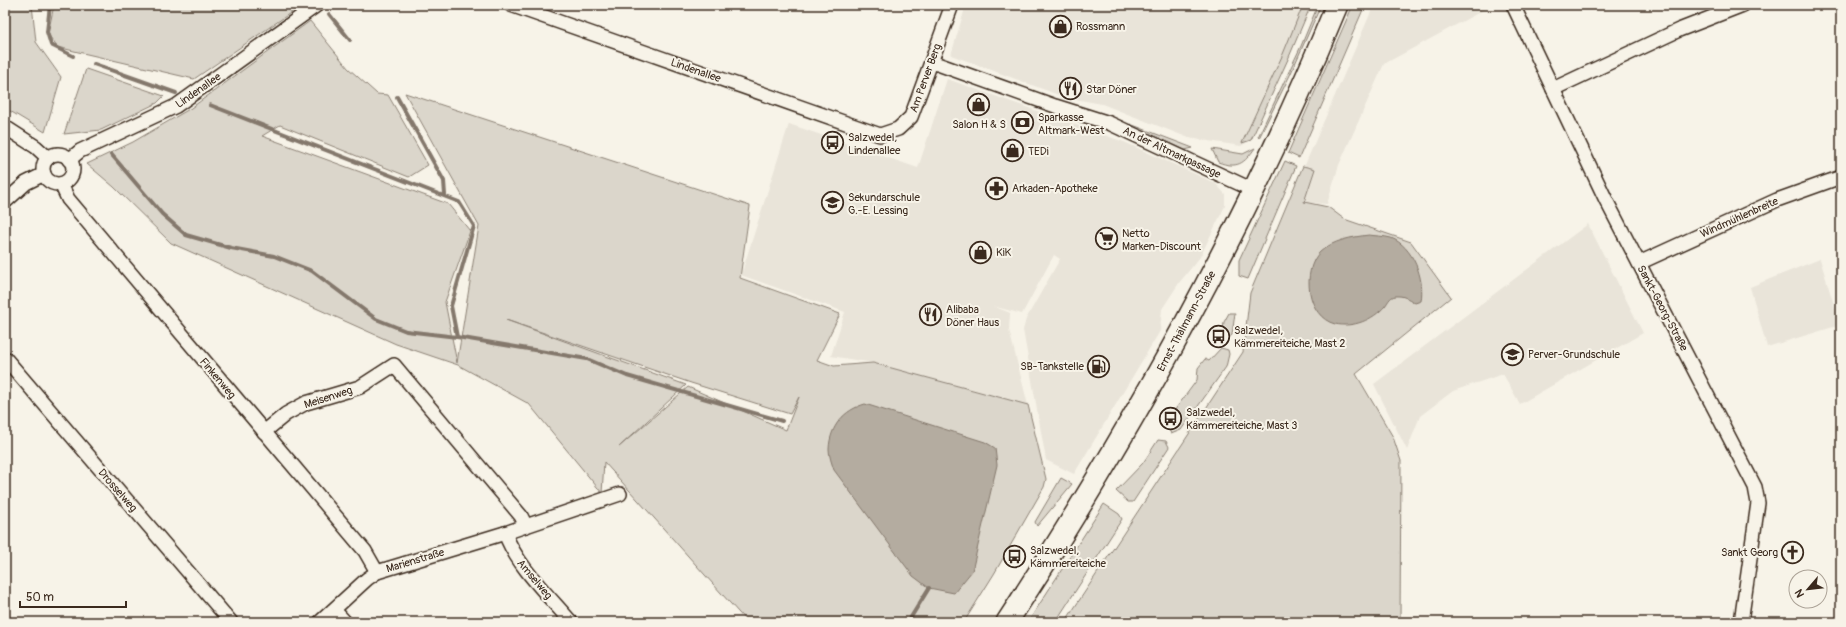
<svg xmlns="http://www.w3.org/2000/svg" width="1846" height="627" font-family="Pangolin,sans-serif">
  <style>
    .built { fill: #e9e4d9 }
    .green { fill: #dbd6cb; stroke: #8b8074; fill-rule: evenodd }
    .water { fill: #b4aca0; stroke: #84786c }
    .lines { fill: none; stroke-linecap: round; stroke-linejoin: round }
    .stream { stroke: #84786c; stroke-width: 4 }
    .street-casing { stroke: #3b2a1e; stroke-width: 16 }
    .primary-casing { stroke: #3b2a1e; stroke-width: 24 }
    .street { stroke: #f7f3e8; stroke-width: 13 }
    .primary { stroke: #f7f3e8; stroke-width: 21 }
    .labels { text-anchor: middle; stroke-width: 4; stroke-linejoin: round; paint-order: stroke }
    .poi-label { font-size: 11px; fill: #3b2a1e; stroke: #f7f3e8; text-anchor: start }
    .street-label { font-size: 11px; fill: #3b2a1e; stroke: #f7f3e8 }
  </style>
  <rect width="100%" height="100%" fill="#f7f3e8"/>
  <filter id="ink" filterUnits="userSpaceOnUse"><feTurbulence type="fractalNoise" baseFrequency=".025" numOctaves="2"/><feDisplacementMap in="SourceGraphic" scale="8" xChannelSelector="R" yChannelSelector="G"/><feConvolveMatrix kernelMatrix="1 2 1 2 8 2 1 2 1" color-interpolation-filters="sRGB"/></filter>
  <g filter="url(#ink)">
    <g class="built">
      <path d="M966,5H1311L1289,57L1251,140L1241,146L1189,138L1102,104L1064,97L951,55Z"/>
      <path d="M1374,5H1488L1489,7L1384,64L1339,165L1327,204L1289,202Z"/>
      <path d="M947,79L1124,142L1204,178L1216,184L1225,194V206L1200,257L1179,283L1162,309L1160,331L1074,474L1046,460L1023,330L1026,319L1060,259L1054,255L1022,314L993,306L1010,313L1009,330L1028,405L873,363L831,356L845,312L741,275L789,124L918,168Z"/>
      <path d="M1588,224L1643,333L1520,404L1503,374L1453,391L1420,416L1407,450L1374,384Z"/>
      <path d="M1820,259L1840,325L1767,347L1750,287Z"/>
    </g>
    <g class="green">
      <path d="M5,5H32L36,42L61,77L45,132L5,108Z"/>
      <path d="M54,5H302L194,79L57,47L48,34Z"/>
      <path d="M1303,5H1311L1289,57L1251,140L1242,143L1283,54Z"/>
      <path d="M1318,5H1321L1291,73L1259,138L1258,137L1301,46Z"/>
      <path d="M1353,5H1365L1299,158L1288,153Z"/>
      <path d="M310,21L348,68L377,94L388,95L428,165L409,177L280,125L262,136L448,204L470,231L445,302L457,363L479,226L405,93L750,206L740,278L840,314L817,360L834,366L873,363L1028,405L1046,479L1044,487L994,574L964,622H747L604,462L602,493L529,404L458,365L396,344L171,243L114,187L87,164L133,142L191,108ZM506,320L691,383L790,414L799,397L786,430L688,387L619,447L686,385Z"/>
      <path d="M86,69L164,96L157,103L101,130L64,134Z"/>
      <path d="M1130,124L1193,148L1185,150L1129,125Z"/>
      <path d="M1255,148C1244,164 1237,169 1218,162L1212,149L1243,154Z"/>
      <path d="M1285,161L1296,166L1248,279L1239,276V260Z"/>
      <path d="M1303,166L1315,169L1304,202L1328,207L1344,219L1411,242L1451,297L1356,374L1393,437L1401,461L1400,622H1065L1243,352L1250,293Z"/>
      <path d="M1229,313H1235L1232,335L1226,340L1222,337L1224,322Z"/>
      <path d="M1221,348L1228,350L1229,354L1226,367L1181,430L1171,434L1168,427L1172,421L1171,415L1197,380L1198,368L1205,359L1209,361Z"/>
      <path d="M1158,440L1166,441L1169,447L1133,502H1128L1116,491L1143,463Z"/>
      <path d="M1061,478L1072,484L1037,526L1035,522Z"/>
      <path d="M1104,504L1119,514L1122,519L1058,618L1056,622H1028Z"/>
    </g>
    <g class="water">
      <path d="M1369,235C1375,236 1384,236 1391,238C1413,246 1425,279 1421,301L1415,303C1411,300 1404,296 1399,296C1390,295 1389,301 1385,306C1373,320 1353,328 1335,324C1307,317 1301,271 1320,252C1333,240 1352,237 1369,235Z"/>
      <path d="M865,404L985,442L995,448L997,465L972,571L954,593L929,588L913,576L834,470C832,464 829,456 829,449C830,426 844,410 865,404Z"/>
    </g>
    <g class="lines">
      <g class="stream">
        <path d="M50,5L47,32L51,45L73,56"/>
        <path d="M329,14L350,40"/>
        <path d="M94,64L176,93"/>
        <path d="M397,97L444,181L445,195"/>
        <path d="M210,105L459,202L474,226L451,306L457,337"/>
        <path d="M111,154L162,214L186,235L231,248L274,256L312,271L376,319L406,331L457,337L587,359L627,376L782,421"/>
        <path d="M908,622L929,588"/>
      </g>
      <defs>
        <g id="street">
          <path d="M511,5L880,135L898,129L911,117L952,5"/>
          <path d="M1513,5L1606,200L1755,487L1758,503L1741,622"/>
          <path d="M932,62L1055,106L1109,123L1253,190"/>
          <path d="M1553,89L1679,30L1743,5"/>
          <path d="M5,127L36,147L48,158"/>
          <circle cx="58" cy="169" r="15"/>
          <path d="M69,160L80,151L176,106L317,5"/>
          <path d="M61,184L68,199L365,551L377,572"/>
          <path d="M5,202L26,183L44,174"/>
          <path d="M1639,263L1777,200L1841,177"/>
          <path d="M5,358L231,622"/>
          <path d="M264,432L286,414L306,403L360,387L394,365L521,516L526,526"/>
          <path d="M505,533C516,565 549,596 571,622"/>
          <path d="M334,610L345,622"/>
          <path d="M320,622L367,579L377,572L505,533L620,494"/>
        </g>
        <path id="primary" d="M1007,622C1135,426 1248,221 1337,5"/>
      </defs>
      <use href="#street" class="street-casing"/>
      <use href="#primary" class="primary-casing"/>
      <use href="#street" class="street"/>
      <use href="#primary" class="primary"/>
    </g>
  </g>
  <defs>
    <symbol id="shop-ring" viewBox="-11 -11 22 22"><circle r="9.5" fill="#f7f3e8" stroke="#3b2a1e" stroke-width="1.5"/><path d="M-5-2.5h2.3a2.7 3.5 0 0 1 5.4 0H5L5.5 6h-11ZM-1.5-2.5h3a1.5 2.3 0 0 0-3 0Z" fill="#3b2a1e"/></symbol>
    <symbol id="restaurant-ring" viewBox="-11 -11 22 22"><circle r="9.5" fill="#f7f3e8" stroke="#3b2a1e" stroke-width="1.5"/><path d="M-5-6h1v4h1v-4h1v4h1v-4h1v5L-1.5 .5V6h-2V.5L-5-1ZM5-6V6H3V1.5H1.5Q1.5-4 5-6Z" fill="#3b2a1e"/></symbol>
    <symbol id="bank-ring" viewBox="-11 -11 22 22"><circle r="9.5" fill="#f7f3e8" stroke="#3b2a1e" stroke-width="1.5"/><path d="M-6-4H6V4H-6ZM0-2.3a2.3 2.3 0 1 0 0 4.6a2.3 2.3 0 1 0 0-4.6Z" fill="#3b2a1e"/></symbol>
    <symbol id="bus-ring" viewBox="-11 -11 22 22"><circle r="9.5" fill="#f7f3e8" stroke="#3b2a1e" stroke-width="1.5"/><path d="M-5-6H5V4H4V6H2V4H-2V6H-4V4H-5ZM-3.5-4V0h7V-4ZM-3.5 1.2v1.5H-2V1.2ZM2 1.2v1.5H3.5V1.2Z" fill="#3b2a1e"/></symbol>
    <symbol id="pharmacy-ring" viewBox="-11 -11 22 22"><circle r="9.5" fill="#f7f3e8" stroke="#3b2a1e" stroke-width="1.5"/><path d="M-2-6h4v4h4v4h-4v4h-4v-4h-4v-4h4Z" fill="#3b2a1e"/></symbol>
    <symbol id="school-ring" viewBox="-11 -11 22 22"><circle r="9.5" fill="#f7f3e8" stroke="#3b2a1e" stroke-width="1.5"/><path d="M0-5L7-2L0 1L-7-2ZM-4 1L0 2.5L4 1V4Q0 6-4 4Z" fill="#3b2a1e"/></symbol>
    <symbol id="supermarket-ring" viewBox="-11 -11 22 22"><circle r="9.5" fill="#f7f3e8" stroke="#3b2a1e" stroke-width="1.5"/><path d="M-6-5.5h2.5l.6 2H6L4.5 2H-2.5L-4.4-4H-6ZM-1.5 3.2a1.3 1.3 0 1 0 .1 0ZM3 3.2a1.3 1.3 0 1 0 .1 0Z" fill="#3b2a1e"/></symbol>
    <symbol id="fuel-ring" viewBox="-11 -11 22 22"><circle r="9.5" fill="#f7f3e8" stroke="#3b2a1e" stroke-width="1.5"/><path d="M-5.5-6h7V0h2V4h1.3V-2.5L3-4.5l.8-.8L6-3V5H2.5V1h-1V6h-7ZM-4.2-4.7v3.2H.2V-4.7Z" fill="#3b2a1e"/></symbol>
    <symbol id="church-ring" viewBox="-11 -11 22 22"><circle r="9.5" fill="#f7f3e8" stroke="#3b2a1e" stroke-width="1.5"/><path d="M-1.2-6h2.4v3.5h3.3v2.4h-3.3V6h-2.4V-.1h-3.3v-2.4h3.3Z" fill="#3b2a1e"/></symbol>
  </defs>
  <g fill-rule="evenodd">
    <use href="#shop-ring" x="1048" y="14" width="25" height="25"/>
    <use href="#restaurant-ring" x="1058" y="76" width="25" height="25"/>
    <use href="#shop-ring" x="966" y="92" width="25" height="25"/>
    <use href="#bank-ring" x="1010" y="110" width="25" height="25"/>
    <use href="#bus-ring" x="820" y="130" width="25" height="25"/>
    <use href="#shop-ring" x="1000" y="138" width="25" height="25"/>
    <use href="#pharmacy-ring" x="984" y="176" width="25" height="25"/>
    <use href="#school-ring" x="820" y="190" width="25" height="25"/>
    <use href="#supermarket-ring" x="1094" y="226" width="25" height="25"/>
    <use href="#shop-ring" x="968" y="240" width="25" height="25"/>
    <use href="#restaurant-ring" x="918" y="302" width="25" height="25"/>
    <use href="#bus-ring" x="1206" y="324" width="25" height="25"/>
    <use href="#school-ring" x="1500" y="342" width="25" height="25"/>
    <use href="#fuel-ring" x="1086" y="354" width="25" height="25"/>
    <use href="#bus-ring" x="1158" y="406" width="25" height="25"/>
    <use href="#church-ring" x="1780" y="540" width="25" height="25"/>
    <use href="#bus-ring" x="1002" y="544" width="25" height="25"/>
  </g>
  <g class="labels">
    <g class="poi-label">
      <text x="1076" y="30">Rossmann</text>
      <text x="1086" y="93">Star Döner</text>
      <text x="1038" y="121">Sparkasse<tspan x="1038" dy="13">Altmark-West</tspan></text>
      <text x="979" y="128" text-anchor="middle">Salon H &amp; S</text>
      <text x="848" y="141">Salzwedel,<tspan x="848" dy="13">Lindenallee</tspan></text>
      <text x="1028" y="155">TEDi</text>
      <text x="1012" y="192">Arkaden-Apotheke</text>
      <text x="848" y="201">Sekundarschule<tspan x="848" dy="13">G.-E. Lessing</tspan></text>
      <text x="1122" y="237">Netto<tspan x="1122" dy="13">Marken-Discount</tspan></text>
      <text x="996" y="256">KiK</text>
      <text x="946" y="313">Alibaba<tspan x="946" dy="13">Döner Haus</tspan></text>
      <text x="1234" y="334">Salzwedel,<tspan x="1234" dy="13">Kämmereiteiche, Mast 2</tspan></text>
      <text x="1528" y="358">Perver-Grundschule</text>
      <text x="1084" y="370" text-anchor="end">SB-Tankstelle</text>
      <text x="1186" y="416">Salzwedel,<tspan x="1186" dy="13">Kämmereiteiche, Mast 3</tspan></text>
      <text x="1030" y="554">Salzwedel,<tspan x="1030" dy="13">Kämmereiteiche</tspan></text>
      <text x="1778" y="556" text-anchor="end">Sankt Georg</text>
    </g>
    <g class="street-label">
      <text transform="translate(696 70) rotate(19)" y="4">Lindenallee</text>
      <text transform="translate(925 78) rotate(-70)" y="4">Am Perver Berg</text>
      <text transform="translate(198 90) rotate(-35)" y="4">Lindenallee</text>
      <text transform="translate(1172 152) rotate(25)" y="4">An der Altmarkpassage</text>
      <text transform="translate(1739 217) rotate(-24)" y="4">Windmühlenbreite</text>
      <text transform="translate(1663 308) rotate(62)" y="4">Sankt-Georg-Straße</text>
      <text transform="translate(1186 321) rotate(-62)" y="4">Ernst-Thälmann-Straße</text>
      <text transform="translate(218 378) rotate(50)" y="4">Finkenweg</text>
      <text transform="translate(328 397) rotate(-18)" y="4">Meisenweg</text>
      <text transform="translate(118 490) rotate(49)" y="4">Drosselweg</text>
      <text transform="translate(415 560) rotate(-17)" y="4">Marienstraße</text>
      <text transform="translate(535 579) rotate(50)" y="4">Amselweg</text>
    </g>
  </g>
  <rect width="1846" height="627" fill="none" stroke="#f7f3e8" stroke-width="20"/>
  <rect x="10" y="10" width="1826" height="607" fill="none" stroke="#3b2a1e" stroke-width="1.5" filter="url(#ink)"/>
  <g transform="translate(1808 589) rotate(242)"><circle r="19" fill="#f7f3e8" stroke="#aca397"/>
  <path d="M0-3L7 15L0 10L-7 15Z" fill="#3b2a1e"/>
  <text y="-6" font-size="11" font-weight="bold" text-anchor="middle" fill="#3b2a1e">N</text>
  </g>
  <path d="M20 601v6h106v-6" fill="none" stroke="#3b2a1e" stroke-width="2"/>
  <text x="26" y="601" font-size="12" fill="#3b2a1e" stroke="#f7f3e8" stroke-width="3" paint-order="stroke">50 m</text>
</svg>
